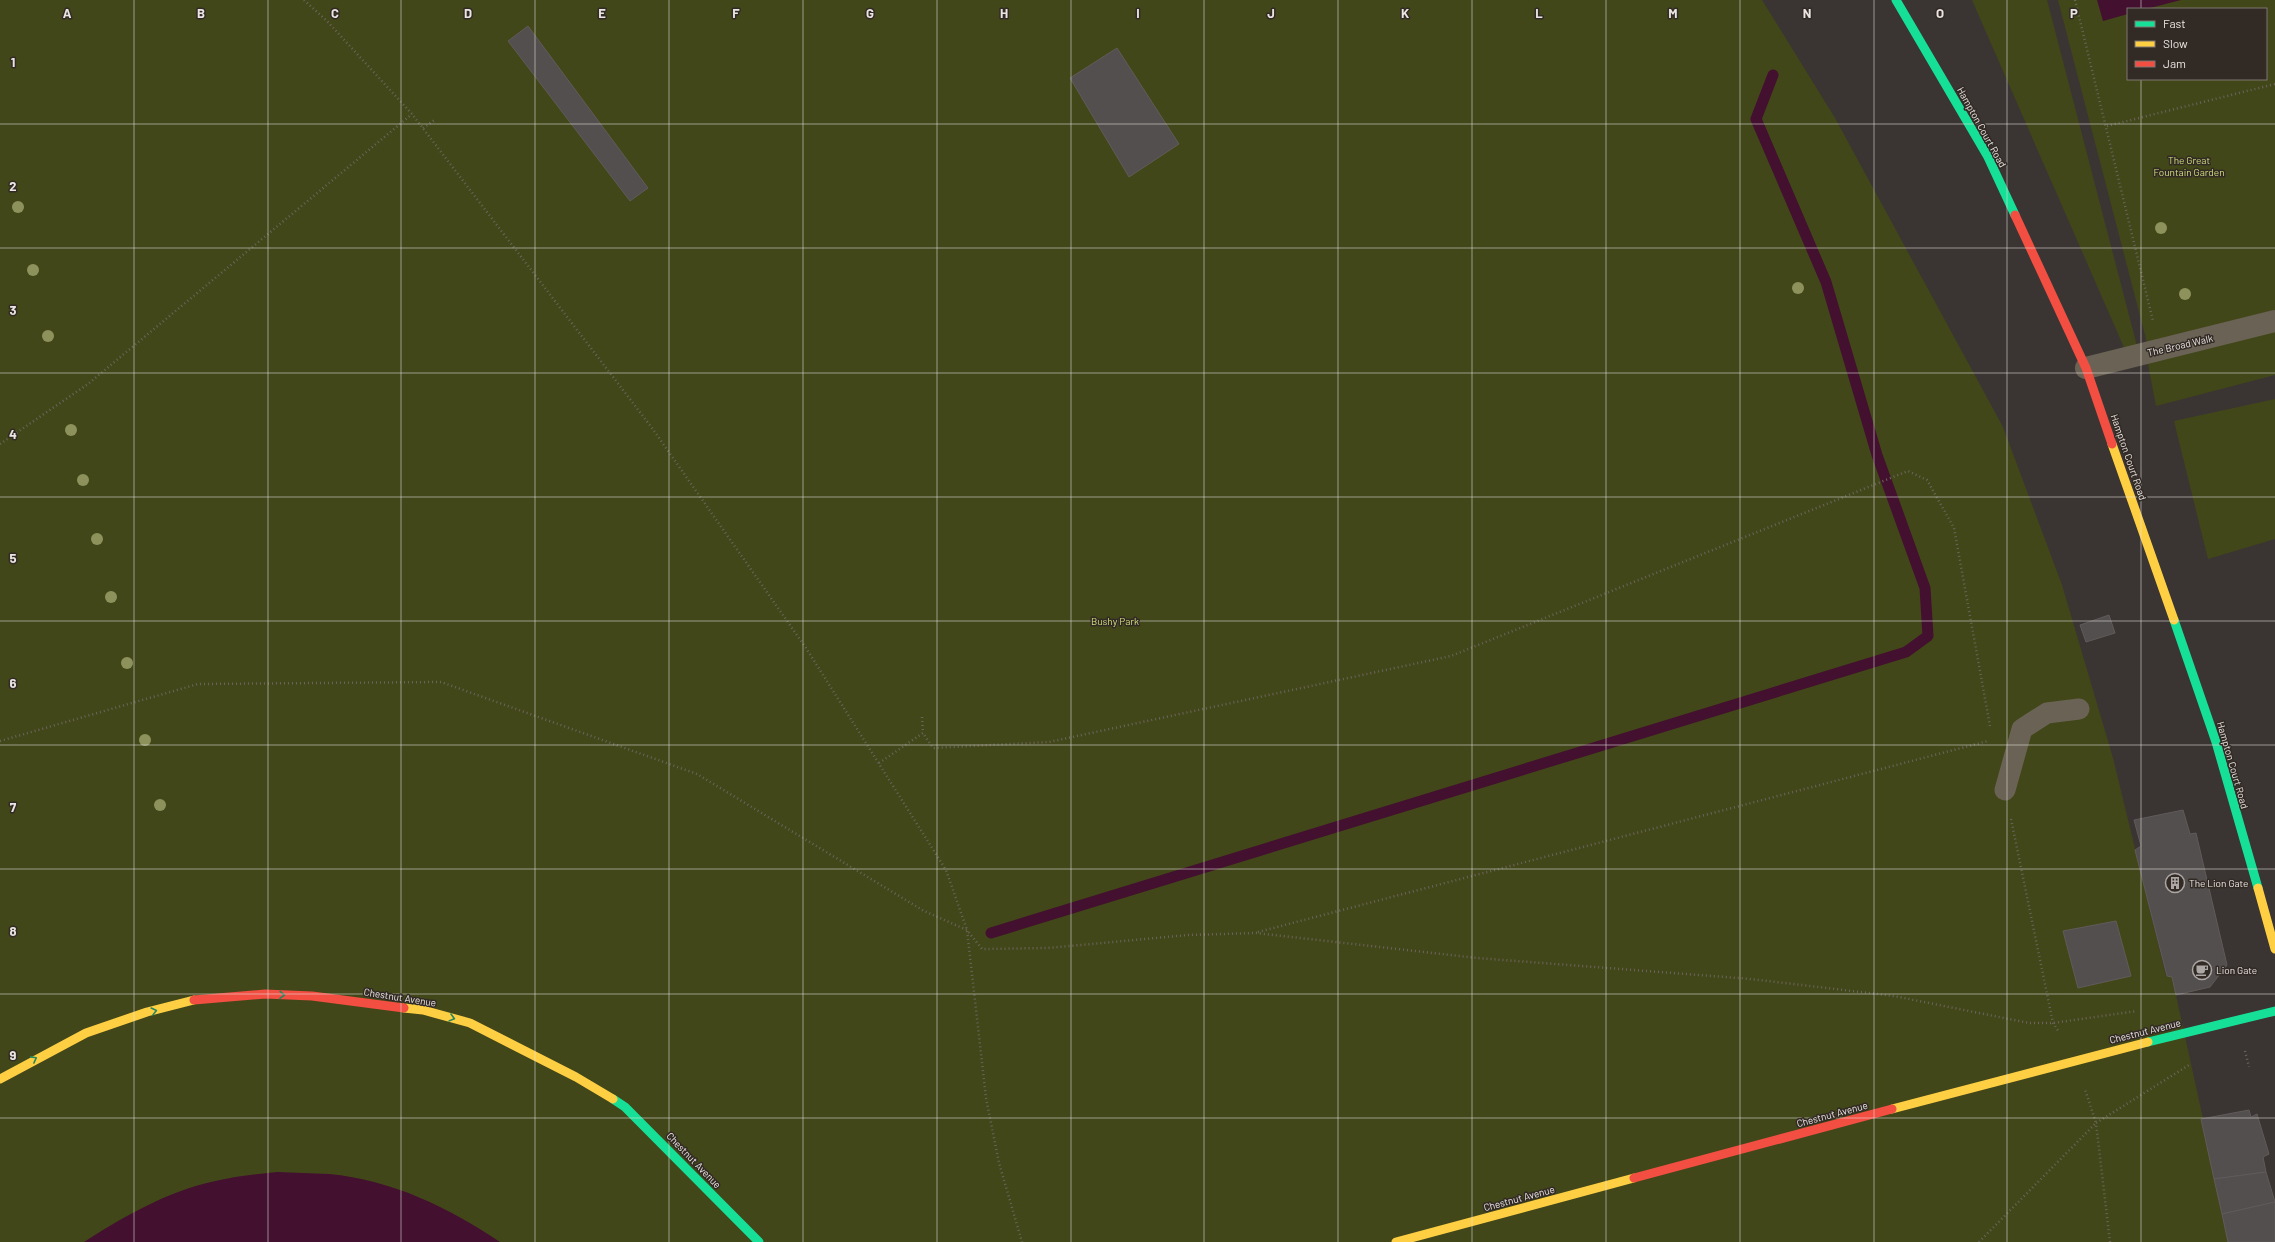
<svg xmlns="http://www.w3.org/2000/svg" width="2275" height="1242" font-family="Barlow,sans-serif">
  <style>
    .green { fill: #424719; fill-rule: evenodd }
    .water { fill: #43102f }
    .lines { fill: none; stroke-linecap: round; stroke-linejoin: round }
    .stream { stroke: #43102f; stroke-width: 11 }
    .building { fill: #534f4e; stroke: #605b5a }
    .path { stroke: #6a655c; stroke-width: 2.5; stroke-dasharray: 1 3; stroke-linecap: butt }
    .lane { stroke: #6a6254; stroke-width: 21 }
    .street { stroke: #6a6254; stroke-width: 22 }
    .fast { stroke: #16e098; stroke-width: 9 }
    .slow { stroke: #ffcf43; stroke-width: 9 }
    .jam { stroke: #f24e42; stroke-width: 9 }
    .tree { fill: #8d925c }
    .oneway { stroke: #24855e }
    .grid { fill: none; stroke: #eae5e2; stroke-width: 1; stroke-opacity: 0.55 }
    .labels { text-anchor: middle; stroke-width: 3; stroke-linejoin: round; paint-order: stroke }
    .street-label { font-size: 10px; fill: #eae5e2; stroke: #322a25 }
    .park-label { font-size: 10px; fill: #d1df7e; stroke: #322a25 }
    .poi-label { font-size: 10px; fill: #eae5e2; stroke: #322a25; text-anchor: start }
    .grid-label { font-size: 13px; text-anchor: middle; font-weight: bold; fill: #eae5e2; stroke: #322a25; stroke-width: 3; stroke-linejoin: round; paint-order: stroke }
  </style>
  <rect width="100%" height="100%" fill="#3a3532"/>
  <g class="green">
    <path d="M0,0H1762L1835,118L2003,427L2062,585L2113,758L2166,976L2172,977L2230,1242H0Z"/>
    <path d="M1972,0H2047L2138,350L2126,352Z"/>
    <path d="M2058,0H2275V375L2156,406L2146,353L2151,358ZM2128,9H2266V79H2128Z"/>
    <path d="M2275,399V539L2208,559L2174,421Z"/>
  </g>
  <g class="water">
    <path d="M2097,0H2181L2146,9H2128V14L2103,21Z"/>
    <path d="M277,1172C294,1173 312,1173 329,1174C392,1180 448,1207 500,1242H84C128,1214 173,1188 225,1179C242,1175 260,1174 277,1172Z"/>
  </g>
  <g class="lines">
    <path class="stream" d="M991,933L1906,652L1928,636L1925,588L1877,455L1826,282L1756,119L1773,75"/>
  </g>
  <g class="building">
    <path d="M528,26L648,188L630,201L508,41Z"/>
    <path d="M1117,48L1179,144L1129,177L1070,78Z"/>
    <path d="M2109,615L2115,633L2086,642L2080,625Z"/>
    <path d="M2183,810L2190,834L2196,833L2227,965L2210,987L2176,995L2172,977L2167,976L2135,850L2141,846L2134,820Z"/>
    <path d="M2116,921L2131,976L2078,988L2063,931Z"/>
    <path d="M2249,1110L2251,1117L2257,1114L2269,1154L2263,1157L2266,1172L2214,1179L2201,1119Z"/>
    <path d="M2266,1172L2275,1202L2222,1214L2214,1179Z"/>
    <path d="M2275,1202V1242H2228L2222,1214Z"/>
  </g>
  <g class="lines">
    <g class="path">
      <path d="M304,0L327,21L412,114L652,428L806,648L946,870L967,930L986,1098L999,1163L1022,1242"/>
      <path d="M2075,0L2153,321"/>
      <path d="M2107,126L2275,84"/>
      <path d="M423,128L436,119"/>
      <path d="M0,444L88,384L412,114"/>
      <path d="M922,717L923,733"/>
      <path d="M0,741L198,684L441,682L697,774L924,911L967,930L982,949L1048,948L1188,935L1256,933L1477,958L1751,979L1894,996L2029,1023H2053L2137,1011"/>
      <path d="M879,763L923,733L933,748L1049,742L1451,656L1908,471L1927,480L1954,528L1990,726"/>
      <path d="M2011,819L2053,1023L2059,1032"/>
      <path d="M1258,932L1988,741"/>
      <path d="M2245,1051L2249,1067"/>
      <path d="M1979,1242L2096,1123L2085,1089"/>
      <path d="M2110,1242L2096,1123L2189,1065"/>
    </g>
    <path class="lane" d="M2005,790L2022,729L2047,713L2079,709"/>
    <path class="street" d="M2086,368L2275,321"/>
    <g class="fast">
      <path d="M1896,0L1988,157L2015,215"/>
      <path d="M2174,620L2216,742L2258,888"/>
      <path d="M2148,1042L2275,1011"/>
      <path d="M613,1099L625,1107L759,1242"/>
    </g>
    <g class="slow">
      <path d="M2112,444L2174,620"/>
      <path d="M2258,888L2275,949"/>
      <path d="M404,1008L423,1010L470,1023L576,1077L613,1099"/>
      <path d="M0,1079L86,1033L147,1012L194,1000"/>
      <path d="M1892,1109L2148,1042"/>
      <path d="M1396,1242L1634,1178"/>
    </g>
    <g class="jam">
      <path d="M2015,215L2086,368L2112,444"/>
      <path d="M194,1000L265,994L312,996L404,1008"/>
      <path d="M1634,1178L1892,1109"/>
    </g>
  </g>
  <g class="tree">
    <circle cx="18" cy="207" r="6"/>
    <circle cx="2161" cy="228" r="6"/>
    <circle cx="33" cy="270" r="6"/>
    <circle cx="1798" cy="288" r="6"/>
    <circle cx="2185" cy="294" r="6"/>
    <circle cx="48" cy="336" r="6"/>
    <circle cx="71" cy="430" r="6"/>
    <circle cx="83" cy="480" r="6"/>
    <circle cx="97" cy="539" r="6"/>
    <circle cx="111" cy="597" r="6"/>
    <circle cx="127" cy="663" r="6"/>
    <circle cx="145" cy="740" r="6"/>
    <circle cx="160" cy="805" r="6"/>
  </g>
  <defs><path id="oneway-chevron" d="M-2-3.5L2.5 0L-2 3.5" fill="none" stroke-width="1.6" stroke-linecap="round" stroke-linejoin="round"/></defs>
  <g class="oneway">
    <use href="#oneway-chevron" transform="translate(282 995) rotate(2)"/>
    <use href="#oneway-chevron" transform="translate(154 1011) rotate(-14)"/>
    <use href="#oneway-chevron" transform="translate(452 1018) rotate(15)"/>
    <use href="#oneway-chevron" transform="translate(34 1059) rotate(-28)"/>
  </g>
  <path class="grid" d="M134,0V1242M268,0V1242M401,0V1242M535,0V1242M669,0V1242M803,0V1242M937,0V1242M1071,0V1242M1204,0V1242M1338,0V1242M1472,0V1242M1606,0V1242M1740,0V1242M1874,0V1242M2007,0V1242M2141,0V9M2141,79V1242M0,124H2275M0,248H2275M0,373H2275M0,497H2275M0,621H2275M0,745H2275M0,869H2275M0,994H2275M0,1118H2275"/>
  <defs>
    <symbol id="building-ring" viewBox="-11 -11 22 22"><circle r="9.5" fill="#322a25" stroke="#aca7a4" stroke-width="1.5"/><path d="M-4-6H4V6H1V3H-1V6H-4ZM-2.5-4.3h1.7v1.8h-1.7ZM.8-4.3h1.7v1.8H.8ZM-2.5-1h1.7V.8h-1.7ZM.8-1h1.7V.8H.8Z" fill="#aca7a4"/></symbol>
    <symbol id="cafe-ring" viewBox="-11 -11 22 22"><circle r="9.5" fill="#322a25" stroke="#aca7a4" stroke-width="1.5"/><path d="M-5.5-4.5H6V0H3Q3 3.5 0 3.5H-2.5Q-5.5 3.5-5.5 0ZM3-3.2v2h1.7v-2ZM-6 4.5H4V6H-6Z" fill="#aca7a4"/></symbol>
  </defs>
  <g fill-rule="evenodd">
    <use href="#building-ring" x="2164" y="872" width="22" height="22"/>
    <use href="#cafe-ring" x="2191" y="959" width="22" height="22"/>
  </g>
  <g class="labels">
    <g class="street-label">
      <text transform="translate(1982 127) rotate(61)" y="4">Hampton Court Road</text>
      <text transform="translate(2180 345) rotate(-13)" y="4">The Broad Walk</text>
      <text transform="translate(2129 457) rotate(71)" y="4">Hampton Court Road</text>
      <text transform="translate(2233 765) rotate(74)" y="4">Hampton Court Road</text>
      <text transform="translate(400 997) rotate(9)" y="4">Chestnut Avenue</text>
      <text transform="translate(2145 1031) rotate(-14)" y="4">Chestnut Avenue</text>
      <text transform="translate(1832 1114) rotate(-15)" y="4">Chestnut Avenue</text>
      <text transform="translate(694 1160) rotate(46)" y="4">Chestnut Avenue</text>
      <text transform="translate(1519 1198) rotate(-15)" y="4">Chestnut Avenue</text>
    </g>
    <g class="park-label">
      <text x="2189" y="164">The Great<tspan x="2189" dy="12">Fountain Garden</tspan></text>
      <text x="1115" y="625">Bushy Park</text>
    </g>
    <g class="poi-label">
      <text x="2189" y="887">The Lion Gate</text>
      <text x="2216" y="974">Lion Gate</text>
    </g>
  </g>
  <g class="grid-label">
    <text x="67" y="18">A</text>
    <text x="201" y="18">B</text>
    <text x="335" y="18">C</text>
    <text x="468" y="18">D</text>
    <text x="602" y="18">E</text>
    <text x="736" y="18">F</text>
    <text x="870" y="18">G</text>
    <text x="1004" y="18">H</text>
    <text x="1138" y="18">I</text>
    <text x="1271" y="18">J</text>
    <text x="1405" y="18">K</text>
    <text x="1539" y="18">L</text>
    <text x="1673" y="18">M</text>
    <text x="1807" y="18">N</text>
    <text x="1940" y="18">O</text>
    <text x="2074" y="18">P</text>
    <text x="13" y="67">1</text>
    <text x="13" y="191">2</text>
    <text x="13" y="315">3</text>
    <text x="13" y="439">4</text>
    <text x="13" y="563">5</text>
    <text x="13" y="688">6</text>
    <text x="13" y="812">7</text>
    <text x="13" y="936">8</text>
    <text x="13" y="1060">9</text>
  </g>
  <rect x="2127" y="8" width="140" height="72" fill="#322a25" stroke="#7c7571"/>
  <rect x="2135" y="21" width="20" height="6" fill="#16e098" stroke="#7c7571"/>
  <text x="2163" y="28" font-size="12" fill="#eae5e2">Fast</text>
  <rect x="2135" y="41" width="20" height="6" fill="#ffcf43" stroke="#7c7571"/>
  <text x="2163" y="48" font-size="12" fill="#eae5e2">Slow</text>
  <rect x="2135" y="61" width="20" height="6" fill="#f24e42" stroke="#7c7571"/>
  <text x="2163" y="68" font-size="12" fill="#eae5e2">Jam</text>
</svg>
